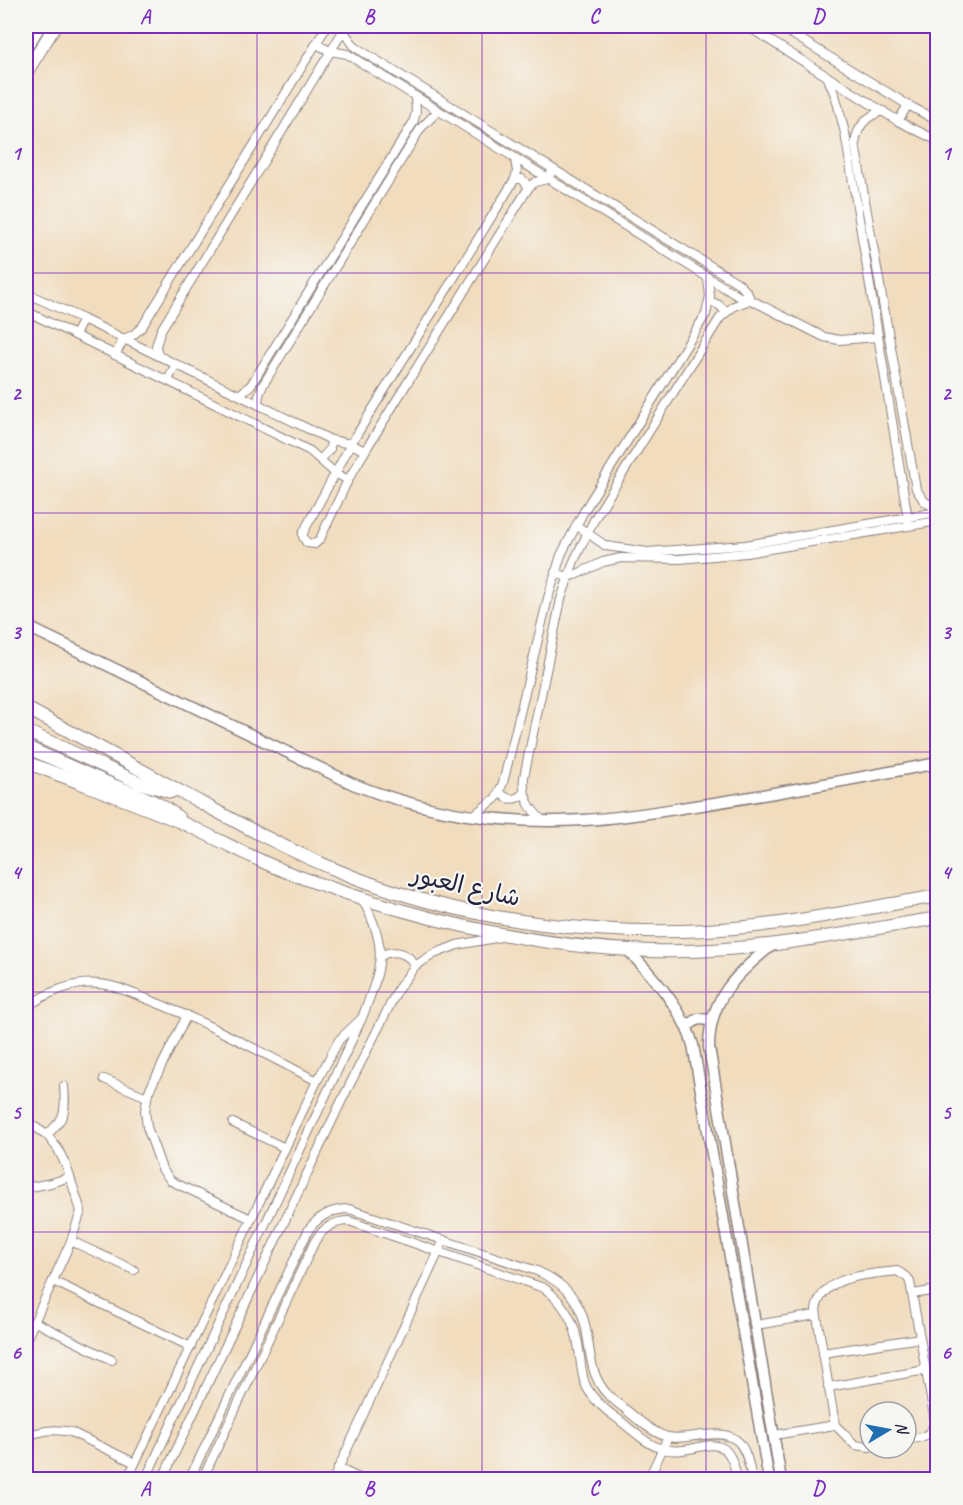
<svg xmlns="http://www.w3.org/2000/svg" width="963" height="1505" font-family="Caveat,'Playpen Sans Arabic',sans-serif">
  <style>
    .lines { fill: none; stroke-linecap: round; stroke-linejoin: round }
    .street-casing { stroke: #8a7f7c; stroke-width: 10 }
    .secondary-casing { stroke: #8a7f7c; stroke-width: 13 }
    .primary-casing { stroke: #8a7f7c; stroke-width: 14 }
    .street { stroke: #fff; stroke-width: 8 }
    .secondary { stroke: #fff; stroke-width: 10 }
    .primary { stroke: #fff; stroke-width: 12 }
    .grid { fill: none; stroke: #7b2cbf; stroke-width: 1.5; stroke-opacity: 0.55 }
    .labels { text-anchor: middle; stroke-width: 4.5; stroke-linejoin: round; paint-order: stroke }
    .street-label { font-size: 24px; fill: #22223b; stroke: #f6f6f2 }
    .neatline { fill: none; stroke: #7b2cbf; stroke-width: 2 }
    .grid-label { font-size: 20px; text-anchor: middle; font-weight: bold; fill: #7b2cbf }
  </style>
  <rect width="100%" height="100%" fill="#f6f6f2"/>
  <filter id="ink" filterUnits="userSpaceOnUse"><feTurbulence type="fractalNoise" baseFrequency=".0167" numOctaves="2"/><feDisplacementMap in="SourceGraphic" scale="12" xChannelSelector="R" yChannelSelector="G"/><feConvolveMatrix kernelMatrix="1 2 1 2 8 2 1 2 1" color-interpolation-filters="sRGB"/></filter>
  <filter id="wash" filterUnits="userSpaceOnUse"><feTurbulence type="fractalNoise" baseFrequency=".008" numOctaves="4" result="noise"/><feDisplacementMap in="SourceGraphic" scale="24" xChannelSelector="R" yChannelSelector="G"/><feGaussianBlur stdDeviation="1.35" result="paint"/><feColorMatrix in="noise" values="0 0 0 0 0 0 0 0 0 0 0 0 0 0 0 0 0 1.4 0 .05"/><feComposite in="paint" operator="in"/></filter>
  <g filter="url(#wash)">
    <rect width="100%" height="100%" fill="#f1dcbd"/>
  </g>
  <g filter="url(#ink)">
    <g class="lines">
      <defs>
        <g id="street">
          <path d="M340,26L355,47L738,283L746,291L751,300"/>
          <path d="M747,26L898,121L938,141"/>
          <path d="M779,26L908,105L938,121"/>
          <path d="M316,44L330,51L347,54L738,296L751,300L824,337L839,340L877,337"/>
          <path d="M827,76L836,98L845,133L909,525"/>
          <path d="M883,111C866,116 857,126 855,144L916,489L924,501L938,510"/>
          <path d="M898,121L908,105"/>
          <path d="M515,159L517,172L515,179L351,444L303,533V537L307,543L315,544L320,539L348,480L365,451L529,187L535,182L547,179L553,170"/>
          <path d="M515,179H522L529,187"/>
          <path d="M26,293L83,319L331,440L351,444L365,451"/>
          <path d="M709,301L719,305L726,312"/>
          <path d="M26,311L310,451L335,473L348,480"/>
          <path d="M75,335L83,319"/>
          <path d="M115,355L124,339L133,335L142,327L327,26"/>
          <path d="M158,356L156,346L161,330L346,26"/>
          <path d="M168,380L176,364"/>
          <path d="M239,395L251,385L413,123L416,112L415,97"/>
          <path d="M258,404L259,395L263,385L421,128L438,111"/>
          <path d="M321,459L330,449L331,440"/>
          <path d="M576,525L606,546L647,552L745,545L938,512"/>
          <path d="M555,572L564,576L575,575L603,562L621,558L680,559L746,553L938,521"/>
          <path d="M500,792C507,801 517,801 524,792"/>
          <path d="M474,815L496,798L503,783L548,598L561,555L584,511L706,314L710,296L708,279"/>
          <path d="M543,821C529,808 522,796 524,777L561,599L574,561L595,518L720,318L734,306L747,301"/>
          <path d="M380,956C394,949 408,952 415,966"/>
          <path d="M26,1008C45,993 74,981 99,984C115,985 131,993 147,999C206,1022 261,1052 317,1081"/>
          <path d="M187,1015L148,1093L145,1111L147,1127L162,1169L171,1181L251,1219"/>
          <path d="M104,1079L147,1097"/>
          <path d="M26,1121L47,1135L58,1149L67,1168L81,1211L71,1241L26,1340"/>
          <path d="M233,1123L285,1148"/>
          <path d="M47,1135C66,1117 66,1112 64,1086"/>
          <path d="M26,1188L51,1183L70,1177"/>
          <path d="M71,1241L134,1270"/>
          <path d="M53,1281L191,1347"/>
          <path d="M912,1294L938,1290"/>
          <path d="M35,1322L112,1360"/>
          <path d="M756,1325L816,1315"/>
          <path d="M823,1353L920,1338"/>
          <path d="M828,1387L926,1370"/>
          <path d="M774,1435L835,1425"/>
          <path d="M26,1436C42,1431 54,1428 71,1432L135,1463"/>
          <path d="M870,1447L855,1445L835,1425L816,1310C822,1274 869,1275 897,1271L907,1277L910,1282L935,1421C932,1437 920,1438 906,1440"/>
          <path d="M338,1468L363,1480"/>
          <path d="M127,1480L317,1081L339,1040L361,1019"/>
          <path d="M145,1480L362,1018C381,968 390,949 362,899"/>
          <path d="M162,1480L341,1102L398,989L415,966L434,954L457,945L501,937"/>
          <path d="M189,1480L309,1229C319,1216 332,1209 349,1209L537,1271C614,1305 568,1366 615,1401C630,1412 649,1432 668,1437C677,1439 686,1437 695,1436C736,1430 745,1438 752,1480"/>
          <path d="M202,1480L315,1241C323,1228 334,1221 349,1221L544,1288C565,1303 576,1325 579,1350C581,1362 581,1375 586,1386C593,1400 605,1410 618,1419C631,1429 647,1445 663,1449C698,1458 728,1420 737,1480"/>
          <path d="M333,1480L444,1240"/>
          <path d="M648,1480L668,1437"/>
        </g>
        <g id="secondary">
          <path d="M26,626L353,784C425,813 505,825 584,820C623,818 662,811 701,805C780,793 859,778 938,763"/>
          <path d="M772,945C737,974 709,998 709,1047L781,1480"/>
          <path d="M627,949C653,977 682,1007 693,1045L769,1480"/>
          <path d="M687,1026L698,1019L712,1020"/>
        </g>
        <g id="primary">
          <path d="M26,47L39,26"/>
          <path d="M26,73L55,26"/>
          <path d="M26,708C78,736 131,764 183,793C233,820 281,847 334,869C463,924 617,941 756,926C817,919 877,906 938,896"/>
          <path d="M26,731L140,783L171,792"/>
          <path d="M26,747C53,759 80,771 108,783C133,794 157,799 179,818"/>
          <path d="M26,762C79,783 133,802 185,824C218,839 250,857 284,871C402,916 523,947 650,951C747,954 842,934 938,918"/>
        </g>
      </defs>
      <use href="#street" class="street-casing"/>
      <use href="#secondary" class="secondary-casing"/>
      <use href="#primary" class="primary-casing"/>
      <use href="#street" class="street"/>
      <use href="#secondary" class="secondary"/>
      <use href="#primary" class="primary"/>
    </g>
  </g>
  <path class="grid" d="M257,26V1480M482,26V1480M706,26V1480M26,273H938M26,513H938M26,752H938M26,992H938M26,1232H938"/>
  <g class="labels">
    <g class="street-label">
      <text transform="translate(466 886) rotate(13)" y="8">شارع العبور</text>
    </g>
  </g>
  <rect width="963" height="1505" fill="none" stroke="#f6f6f2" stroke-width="66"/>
  <g transform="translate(888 1430) rotate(80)"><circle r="28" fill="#f6f6f2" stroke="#a1a1a9" stroke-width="1.5"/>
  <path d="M0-4.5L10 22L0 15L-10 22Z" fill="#1f6fb2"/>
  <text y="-9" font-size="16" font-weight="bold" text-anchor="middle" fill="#22223b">N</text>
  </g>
  <rect x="33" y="33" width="897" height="1439" class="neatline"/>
  <g class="grid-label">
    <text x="145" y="23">A</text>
    <text x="369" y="23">B</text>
    <text x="594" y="23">C</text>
    <text x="818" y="23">D</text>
    <text x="16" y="160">1</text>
    <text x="946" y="160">1</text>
    <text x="16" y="400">2</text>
    <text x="946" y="400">2</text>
    <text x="16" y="639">3</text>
    <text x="946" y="639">3</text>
    <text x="16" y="879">4</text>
    <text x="946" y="879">4</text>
    <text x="16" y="1119">5</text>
    <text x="946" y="1119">5</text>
    <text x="16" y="1359">6</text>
    <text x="946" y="1359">6</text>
    <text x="145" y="1495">A</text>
    <text x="369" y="1495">B</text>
    <text x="594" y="1495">C</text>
    <text x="818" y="1495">D</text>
  </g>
</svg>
